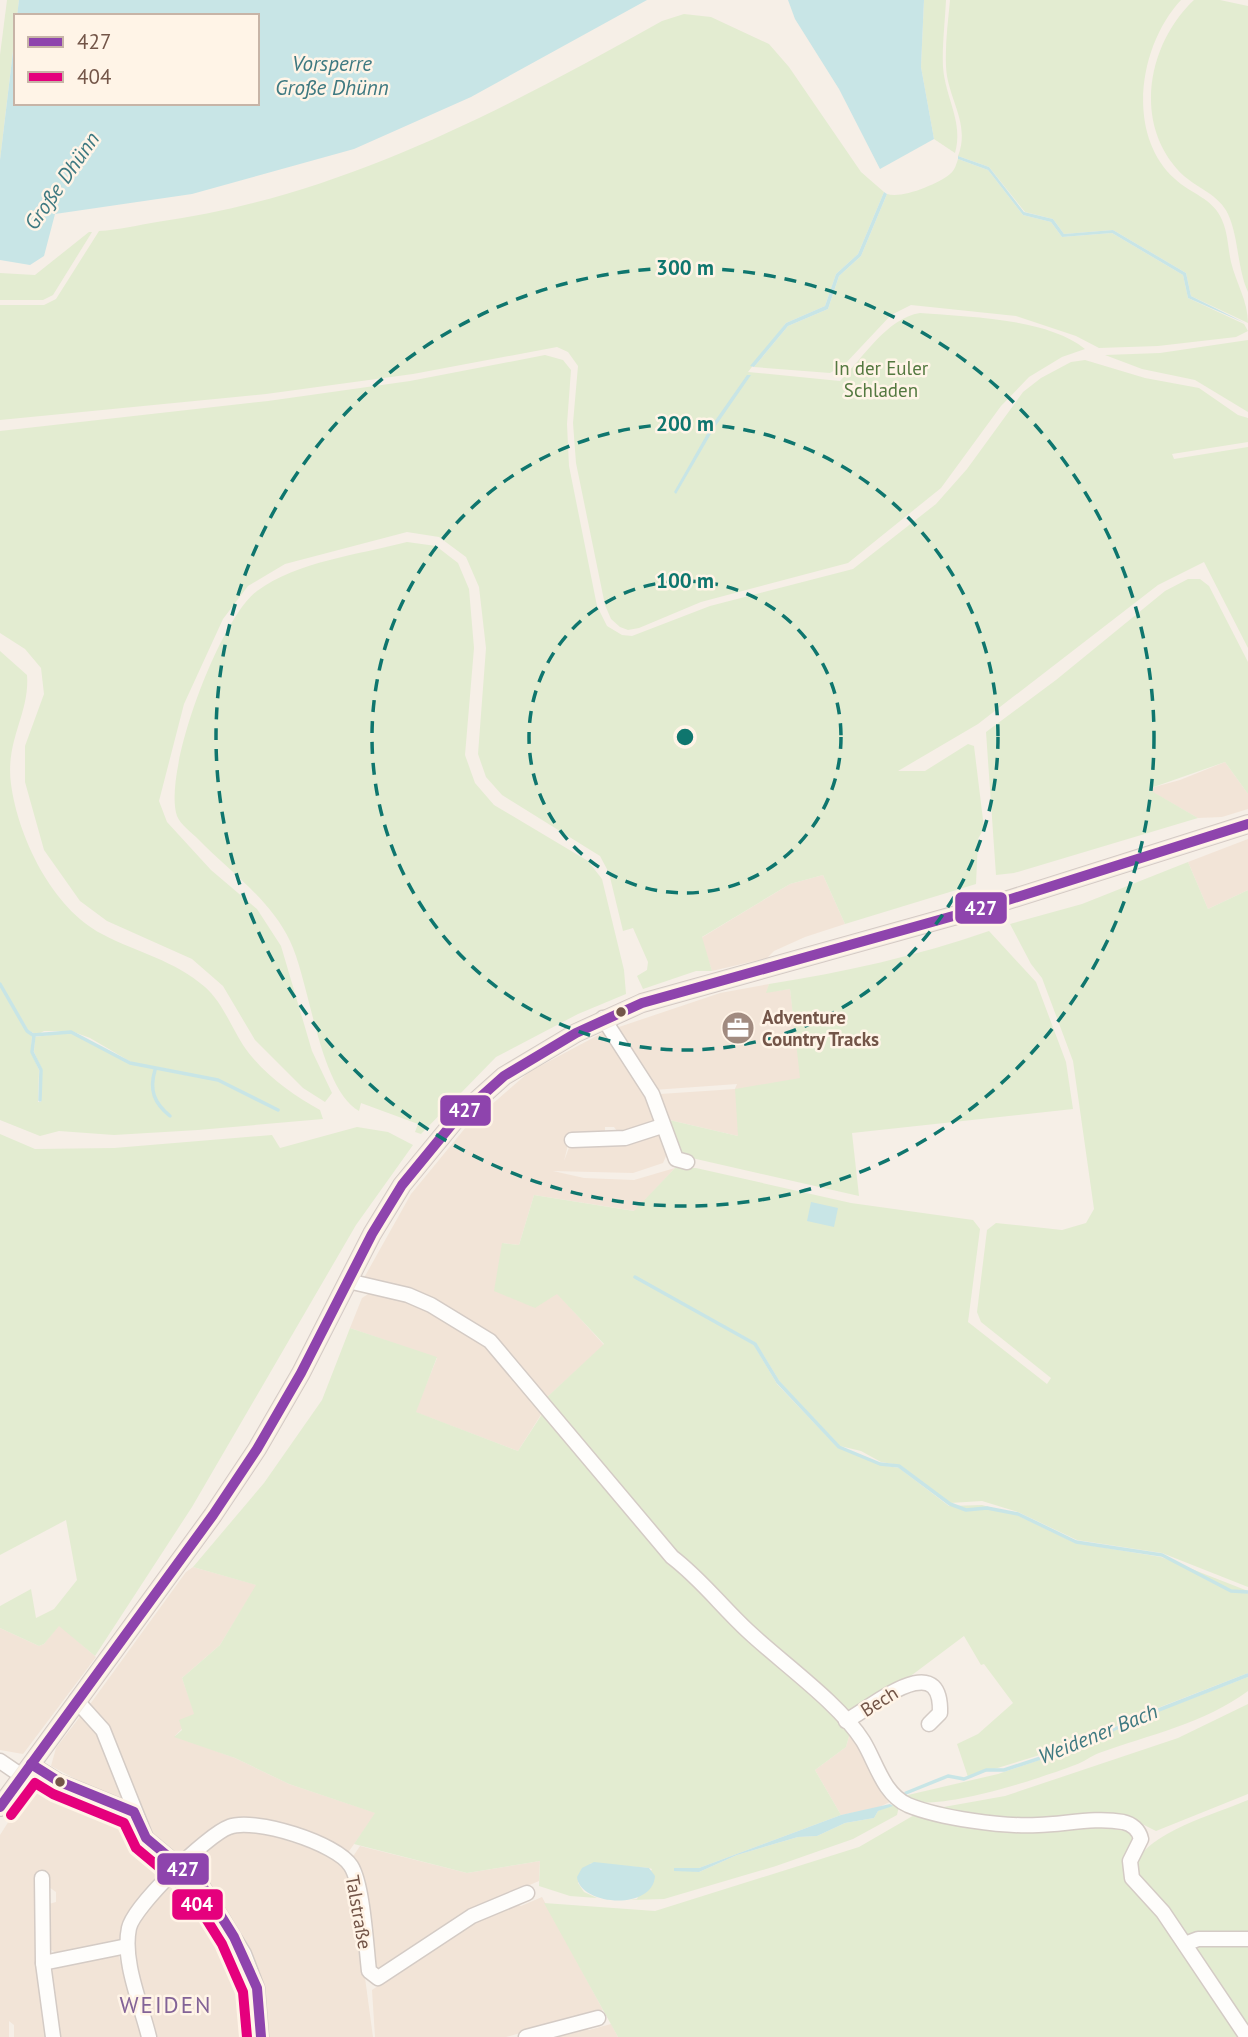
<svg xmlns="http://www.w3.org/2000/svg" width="1248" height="2037" font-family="'PT Sans',sans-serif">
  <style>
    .residential { fill: #f2e4d7 }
    .green { fill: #e3ecd1 }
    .water { fill: #c8e5e6 }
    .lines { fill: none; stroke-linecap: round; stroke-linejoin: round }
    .stream { stroke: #c8e5e6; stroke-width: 3.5 }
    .minor-casing { stroke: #d4cbc5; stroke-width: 17 }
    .major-casing { stroke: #d5cac4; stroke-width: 20 }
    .minor { stroke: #fefdfb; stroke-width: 14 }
    .major { stroke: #f2ece4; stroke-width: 18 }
    .bus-1-casing { stroke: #fff4e7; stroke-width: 16 }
    .bus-2-casing { stroke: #fff4e7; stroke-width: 16 }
    .bus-1 { stroke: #8e44ad; stroke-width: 10 }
    .bus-2 { stroke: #e5007d; stroke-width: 10 }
    .ring { fill: none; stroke: #0f766e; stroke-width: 3.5; stroke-dasharray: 12 9 }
    .bus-dot { fill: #735548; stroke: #fff4e7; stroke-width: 2.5 }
    .labels { text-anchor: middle; stroke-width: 5; stroke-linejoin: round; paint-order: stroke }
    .park-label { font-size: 19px; fill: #547940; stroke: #fff4e7 }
    .poi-label { font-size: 19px; font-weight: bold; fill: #735548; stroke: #fff4e7; text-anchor: start }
    .street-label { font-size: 19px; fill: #735548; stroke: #fff4e7 }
    .water-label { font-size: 21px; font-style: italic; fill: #3e7981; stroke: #fff4e7 }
    .quarter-label { font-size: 23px; letter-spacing: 2px; fill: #836397; stroke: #fff4e7 }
    .centre { fill: #0f766e; stroke: #fff4e7; stroke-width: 3.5 }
    .ring-label { font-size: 21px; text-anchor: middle; font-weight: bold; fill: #0f766e; stroke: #fff4e7; stroke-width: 5; stroke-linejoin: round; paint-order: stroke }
    .line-badge { stroke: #fff4e7; stroke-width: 2.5 }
    .badge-label { font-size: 19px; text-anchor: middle; font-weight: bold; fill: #fff }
  </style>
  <rect width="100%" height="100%" fill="#f6efe7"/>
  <g class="residential">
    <path d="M1225,762L1248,794V809L1222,817L1198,818L1147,789L1180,780Z"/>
    <path d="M1248,839V890L1208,909L1188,862Z"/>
    <path d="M823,875L845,924L805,937L774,951L767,958L712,971L701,938L790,884Z"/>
    <path d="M769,984L767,992L790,989L801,1078L738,1136L665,1119L660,1094L735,1089L737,1084L653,1090L616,1028L720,993Z"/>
    <path d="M604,1032L646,1093L656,1121L619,1134L614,1127H605V1132L570,1137L564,1161L570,1145L660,1132L667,1154L663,1163L633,1173L553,1171L584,1178L634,1180L675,1168L635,1211L534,1195L519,1245L503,1243L557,1293L604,1345L545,1399L494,1340L365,1279V1276L411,1194L466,1127L529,1072Z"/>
    <path d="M371,1292L418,1304L481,1340L544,1410L518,1451L415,1412L437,1358L350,1328L362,1298Z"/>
    <path d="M193,1567L257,1585L220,1645L182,1678L195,1715L175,1736L235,1758L289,1784L376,1813L347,1854L248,1818L240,1819L182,1853L172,1851L149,1831L88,1707L186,1572Z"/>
    <path d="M59,1625L96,1657L23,1754L0,1750V1628L39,1646L44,1644Z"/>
    <path d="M82,1714L102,1739L124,1799L111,1798L51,1766L56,1748Z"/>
    <path d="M851,1729L894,1800L877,1808L841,1815L815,1770L846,1747Z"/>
    <path d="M30,1788L71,1798L123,1817L132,1824L146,1846L159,1857L162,1869L118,1941L58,1955L49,1948V1904L56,1902V1892L49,1887L48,2037H14V2025L9,2021V2037H0V1835Z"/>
    <path d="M245,1827L331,1855L351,1874L373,2037H266L229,1918L194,1862L218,1839Z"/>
    <path d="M360,1846L467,1873L540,1861L539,1881L483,1905L381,1968L375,1966L352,1858Z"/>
    <path d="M172,1882L187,1883L216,1915L249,1975L257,2037H154L132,1947L133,1925Z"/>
    <path d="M542,1897L603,2010L506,2037H375L372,1990L460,1929L513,1902L521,1906Z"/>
    <path d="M118,1954L145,2037H57L52,1971L59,1966Z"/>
    <path d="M611,2024L618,2037H541L581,2026L589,2030Z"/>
  </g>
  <g class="green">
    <path d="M7,0H19L0,160V55Z"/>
    <path d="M924,0H946C945,22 942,45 943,67C945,97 964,123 955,153L934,139L921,67Z"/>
    <path d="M950,0H1181C1139,45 1125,134 1175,179C1191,194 1213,198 1222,220C1228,233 1228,249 1231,262C1236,283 1248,301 1248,323L1191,296L1186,273L1113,230L1064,234L1053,219L1025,212L989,167L958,156C971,123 947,98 946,66C945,44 948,22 950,0Z"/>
    <path d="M1194,0H1220L1248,6V292C1237,268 1239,238 1228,214C1219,195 1199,189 1184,176C1132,128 1146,45 1194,0Z"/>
    <path d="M684,14L711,17L769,44L789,67L861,172L884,192L858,254L836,274L825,306L786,323L748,372L840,381C863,358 887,318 920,313C968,317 1047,318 1085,349L1062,357L1029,377L1001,406L941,488L848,563L701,602L639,628L628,630L620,627L611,619L605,605L576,463L573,423L578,366L568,352L557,347L413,374L266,394L0,420V305H44L56,299L99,231C119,230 138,225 157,222C340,197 503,110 662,21Z"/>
    <path d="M958,159L988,170L1023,215L1051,222L1062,237L1112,233L1183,275L1188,298L1244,324L1248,331L1236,337L1158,346L1099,348L1076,336L1016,316L911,305L891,315L845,364L830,373L754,367L788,326L828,309L839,276L861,256L887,194C902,199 938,184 950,174C955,170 956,165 958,159Z"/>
    <path d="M89,232H92L53,295L43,300H0V273L35,275Z"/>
    <path d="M1248,340V412L1195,380L1142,369L1105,355L1160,353Z"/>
    <path d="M545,355L563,360L571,370L567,424L569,466L597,606L607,626L622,635L632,636L710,606L853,569L936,504L967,469L1023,392L1041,378L1071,362L1085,360L1145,378L1199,388L1238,415L1248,418V442L1172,454L1174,459L1248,447V648L1204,562L1158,585L978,724L898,771H925L968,744L974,746L984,828L978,839L976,884L845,924L823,875L790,884L702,937L712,971H696L643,989L637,976L647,970L648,962L633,928L623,931L609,873L600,856L502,795L486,777L478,754L486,648L479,587L466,557L439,537L407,532L285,564L248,586L223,619L184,704L159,801L167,822L211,870L257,909L281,946L312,1051L332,1093L325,1102L303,1088L255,1040L223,986L192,959L107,921L80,901L44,850L25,782V746L44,694L41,668L25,649L0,633V431L268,401L410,381Z"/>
    <path d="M407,542L436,546L458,563L469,589L474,648L465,755L475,783L494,805L588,861L602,879L624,970L626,994L578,1014L496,1057L421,1134L415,1132L418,1124L361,1103L359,1111C319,1088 310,982 290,941C270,899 230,872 198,839C192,833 180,824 177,816C162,772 220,618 257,591C298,561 358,555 407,542Z"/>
    <path d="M1188,579H1200L1209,586L1248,662V794L1225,762L1148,789L1198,818L1014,873L996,875L986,732L1056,680L1165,591Z"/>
    <path d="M0,651L27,675C30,713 5,740 11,784C18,837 52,908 102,934C138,953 174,960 205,987C222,1002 231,1026 243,1045C261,1072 292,1095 320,1110L323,1119L198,1130L114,1135L59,1131L40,1136L0,1120V985L27,1032L32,1036L31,1052L39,1070L38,1102H41L42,1070L34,1052L35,1037L70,1032L130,1064L218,1080L279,1110L218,1079L131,1062L90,1038L71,1031H44L37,1035L28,1030L0,983Z"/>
    <path d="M1188,862L1208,909L1248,890V1587L1162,1553L1077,1540L1018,1512L982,1501L950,1503L900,1465L881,1462L861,1451L840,1446L780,1382L756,1343L633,1275L754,1345L777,1384L838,1448L859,1454L880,1465L899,1468L949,1506L982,1505L1017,1515L1075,1543L1161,1557L1248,1591V1673L1132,1718L1086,1741L968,1777L957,1744L978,1734L1013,1703L984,1664L981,1665L964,1636L876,1702L848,1715L674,1556L545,1399L604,1344L557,1294L535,1308L494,1291L502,1243L519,1245L534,1195L634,1211L675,1168H696L851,1203L973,1220L980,1229L968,1322L1047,1384L1051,1378L981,1322L977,1312L987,1230L996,1223L1062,1230L1086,1223L1094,1209L1073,1061L1042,978L1031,964L1010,924L1082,904Z"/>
    <path d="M989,931L1036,982L1066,1062L1073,1109L852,1133L859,1196L683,1156L674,1147L665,1119L738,1136L735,1089L800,1078L790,989L766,993L769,984C845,972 917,956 989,931Z"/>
    <path d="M357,1127L388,1132L413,1145L356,1225L192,1507L95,1656L59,1626L44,1644L39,1646L0,1628V1606L31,1589L36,1618L54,1609L77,1580L66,1520L0,1555V1134L35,1149L114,1148L272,1135L280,1148Z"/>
    <path d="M350,1328L437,1357L416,1412L518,1451L546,1408L633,1516L851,1729L846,1747L815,1770L841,1815L699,1868H674L699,1872L737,1855L798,1837L817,1836L845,1823L874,1818L878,1811L896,1803L899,1806L897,1815L853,1839L776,1866L664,1899L630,1900L637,1899L652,1869L649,1868L591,1863L578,1883L584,1892L597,1898L570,1896L539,1886L540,1861L467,1873L354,1844L375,1813L289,1784L235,1758L174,1737L182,1730L179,1720L194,1714L182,1678L220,1645L256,1585L193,1567L264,1483L322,1400Z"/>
    <path d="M1248,1677V1691C1205,1723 1149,1735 1099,1753C1091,1756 1084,1762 1075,1765C1038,1779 939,1812 903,1800L908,1795L998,1774L1087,1744L1133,1721Z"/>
    <path d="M1248,1704V1794L1156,1831L1126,1816L996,1819L938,1808L1005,1796L1178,1738Z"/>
    <path d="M1248,1800V1935H1186L1139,1881L1133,1866C1150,1831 1213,1815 1248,1800Z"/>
    <path d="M916,1814C951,1822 987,1833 1023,1833C1059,1833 1097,1822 1131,1833L1133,1844L1123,1866L1124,1875L1161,1914L1241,2037H618L544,1903L655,1911L859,1847Z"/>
    <path d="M1248,1942V2032L1195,1954V1946Z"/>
  </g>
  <g class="water">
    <path d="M19,0H647L471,97L354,149L192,194L55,214L44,256L30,265L0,260V160L16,26V103H257V16H17Z"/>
    <path d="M788,0H924L921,67L934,139L880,169L839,89L795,19Z"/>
    <path d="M958,156L989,167L1024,212L1053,219L1064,234L1113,230L1186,273L1191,296L1245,323L1188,298L1183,275L1112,233L1062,237L1051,222L1023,215L988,170L958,159Z"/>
    <path d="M884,192L887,194L861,256L839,276L828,309L788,326L754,367L750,366L786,323L825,306L836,274L858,254Z"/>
    <path d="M747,375H751L715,427L676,494L674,492L712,425Z"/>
    <path d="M811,1202L838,1208L834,1227L807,1221Z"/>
    <path d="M890,1804L893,1806L878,1811L874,1818L845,1823L817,1836L798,1837L737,1855L699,1872L674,1871V1868H699L841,1815Z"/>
    <path d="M594,1862L649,1868L655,1876C653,1911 580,1906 577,1877L582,1868Z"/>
  </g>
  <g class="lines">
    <g class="stream">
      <path d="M0,984L27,1031L33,1035L71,1032L130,1063L218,1080L278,1110"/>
      <path d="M34,1035L32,1052L41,1070L40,1100"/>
      <path d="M155,1070C149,1090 154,1103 170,1116"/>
      <path d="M635,1277L755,1344L778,1382L839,1447L880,1464L899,1466L950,1504L966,1510L987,1508L1018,1514L1076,1542L1162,1555L1231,1591L1248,1592"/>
      <path d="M906,1793L948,1776L964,1779L986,1770H1004L1086,1743L1133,1720L1248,1675"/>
    </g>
    <defs>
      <g id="minor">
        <path d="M603,1018L652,1094L676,1159L687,1162"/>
        <path d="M572,1140L625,1138L662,1126"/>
        <path d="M348,1281L408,1295L431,1305L490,1341L672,1557C701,1579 722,1607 748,1631C782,1663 839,1703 863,1741C876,1762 883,1794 908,1805C940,1818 1003,1827 1038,1825C1066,1824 1096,1817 1123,1822C1132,1824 1139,1830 1141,1839L1130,1861L1132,1878L1163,1912L1247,2037"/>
        <path d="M76,1700L103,1730L146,1838L201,1884L244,1954L257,1988L261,2037"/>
        <path d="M846,1721C871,1708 942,1646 940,1713L929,1724"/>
        <path d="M0,1761L22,1776"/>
        <path d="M31,1764L58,1781L134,1812"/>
        <path d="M42,1878L43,1963"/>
        <path d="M1185,1944L1198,1939H1248"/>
        <path d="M53,2037L43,1963L127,1946"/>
        <path d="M149,2037C141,2004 122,1961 129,1928C134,1906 207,1835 229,1827C254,1817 337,1843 351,1866C363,1885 366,1946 369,1971L378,1978L472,1916L527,1893"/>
        <path d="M526,2037L598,2018"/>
      </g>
      <path id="major" d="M0,1807L213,1515L257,1449L301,1373L372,1234L402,1185L457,1118L504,1076L576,1033L642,1003L989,906L1248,824"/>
    </defs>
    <use href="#minor" class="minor-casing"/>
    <use href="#major" class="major-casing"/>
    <use href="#minor" class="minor"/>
    <use href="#major" class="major"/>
    <defs>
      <g id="bus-1">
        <path d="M31,1764L58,1781L134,1812L146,1838L201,1884L234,1937L257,1988L261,2037"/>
        <path d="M0,1807L213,1515L257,1449L301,1373L372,1234L402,1185L457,1118L504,1076L576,1033L642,1003L989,906L1248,824"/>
      </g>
      <path id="bus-2" d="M11,1815L35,1783L53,1794L124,1823L136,1848L190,1893L222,1944L243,1992L247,2037"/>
    </defs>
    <use href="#bus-1" class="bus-1-casing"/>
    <use href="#bus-2" class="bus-2-casing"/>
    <use href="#bus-1" class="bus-1"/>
    <use href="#bus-2" class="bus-2"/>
  </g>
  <g class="ring">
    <circle cx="685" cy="737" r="156"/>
    <circle cx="685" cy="737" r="313"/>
    <circle cx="685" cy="737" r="469"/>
  </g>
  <defs>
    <symbol id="office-disc" viewBox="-11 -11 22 22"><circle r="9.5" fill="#a18b80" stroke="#fff4e7"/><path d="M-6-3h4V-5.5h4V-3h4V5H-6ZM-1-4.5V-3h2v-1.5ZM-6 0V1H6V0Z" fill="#fff"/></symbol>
  </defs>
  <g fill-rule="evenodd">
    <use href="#office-disc" x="719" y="1009" width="38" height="38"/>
  </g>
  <g class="bus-dot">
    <circle cx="621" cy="1012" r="6"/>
    <circle cx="60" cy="1782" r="6"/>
  </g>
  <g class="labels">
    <g class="park-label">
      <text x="881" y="375">In der Euler<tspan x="881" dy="22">Schladen</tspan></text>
    </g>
    <g class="poi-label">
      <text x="762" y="1024">Adventure<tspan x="762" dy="22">Country Tracks</tspan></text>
    </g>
    <g class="street-label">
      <text transform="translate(879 1701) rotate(-32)" y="7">Bech</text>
      <text transform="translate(359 1912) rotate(80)" y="7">Talstraße</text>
    </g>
    <g class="water-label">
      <text x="332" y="71">Vorsperre<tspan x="332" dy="24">Große Dhünn</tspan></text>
      <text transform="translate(62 181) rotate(-55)" y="7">Große Dhünn</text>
      <text transform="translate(1098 1734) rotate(-22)" y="7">Weidener Bach</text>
    </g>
    <g class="quarter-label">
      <text x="166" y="2013">WEIDEN</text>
    </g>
  </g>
  <circle cx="685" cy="737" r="10" class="centre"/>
  <g class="ring-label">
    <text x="685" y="275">300 m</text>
    <text x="685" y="431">200 m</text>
    <text x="685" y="588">100 m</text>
  </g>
  <g class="line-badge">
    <rect x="954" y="891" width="54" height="34" rx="7" fill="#8e44ad"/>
    <rect x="439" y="1094" width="53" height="33" rx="7" fill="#8e44ad"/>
    <rect x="156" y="1852" width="54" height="34" rx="7" fill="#8e44ad"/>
    <rect x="171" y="1888" width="53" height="33" rx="7" fill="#e5007d"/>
  </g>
  <g class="badge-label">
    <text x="981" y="915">427</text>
    <text x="465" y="1117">427</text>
    <text x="183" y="1876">427</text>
    <text x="197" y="1911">404</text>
  </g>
  <rect x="14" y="14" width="245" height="91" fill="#fff4e7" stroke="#c7b4a7" stroke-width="2"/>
  <rect x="28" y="37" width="35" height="10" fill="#8e44ad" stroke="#c7b4a7" stroke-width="2"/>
  <text x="77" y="49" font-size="21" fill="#735548">427</text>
  <rect x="28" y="72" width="35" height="10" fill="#e5007d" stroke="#c7b4a7" stroke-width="2"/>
  <text x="77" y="84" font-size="21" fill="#735548">404</text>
</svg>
